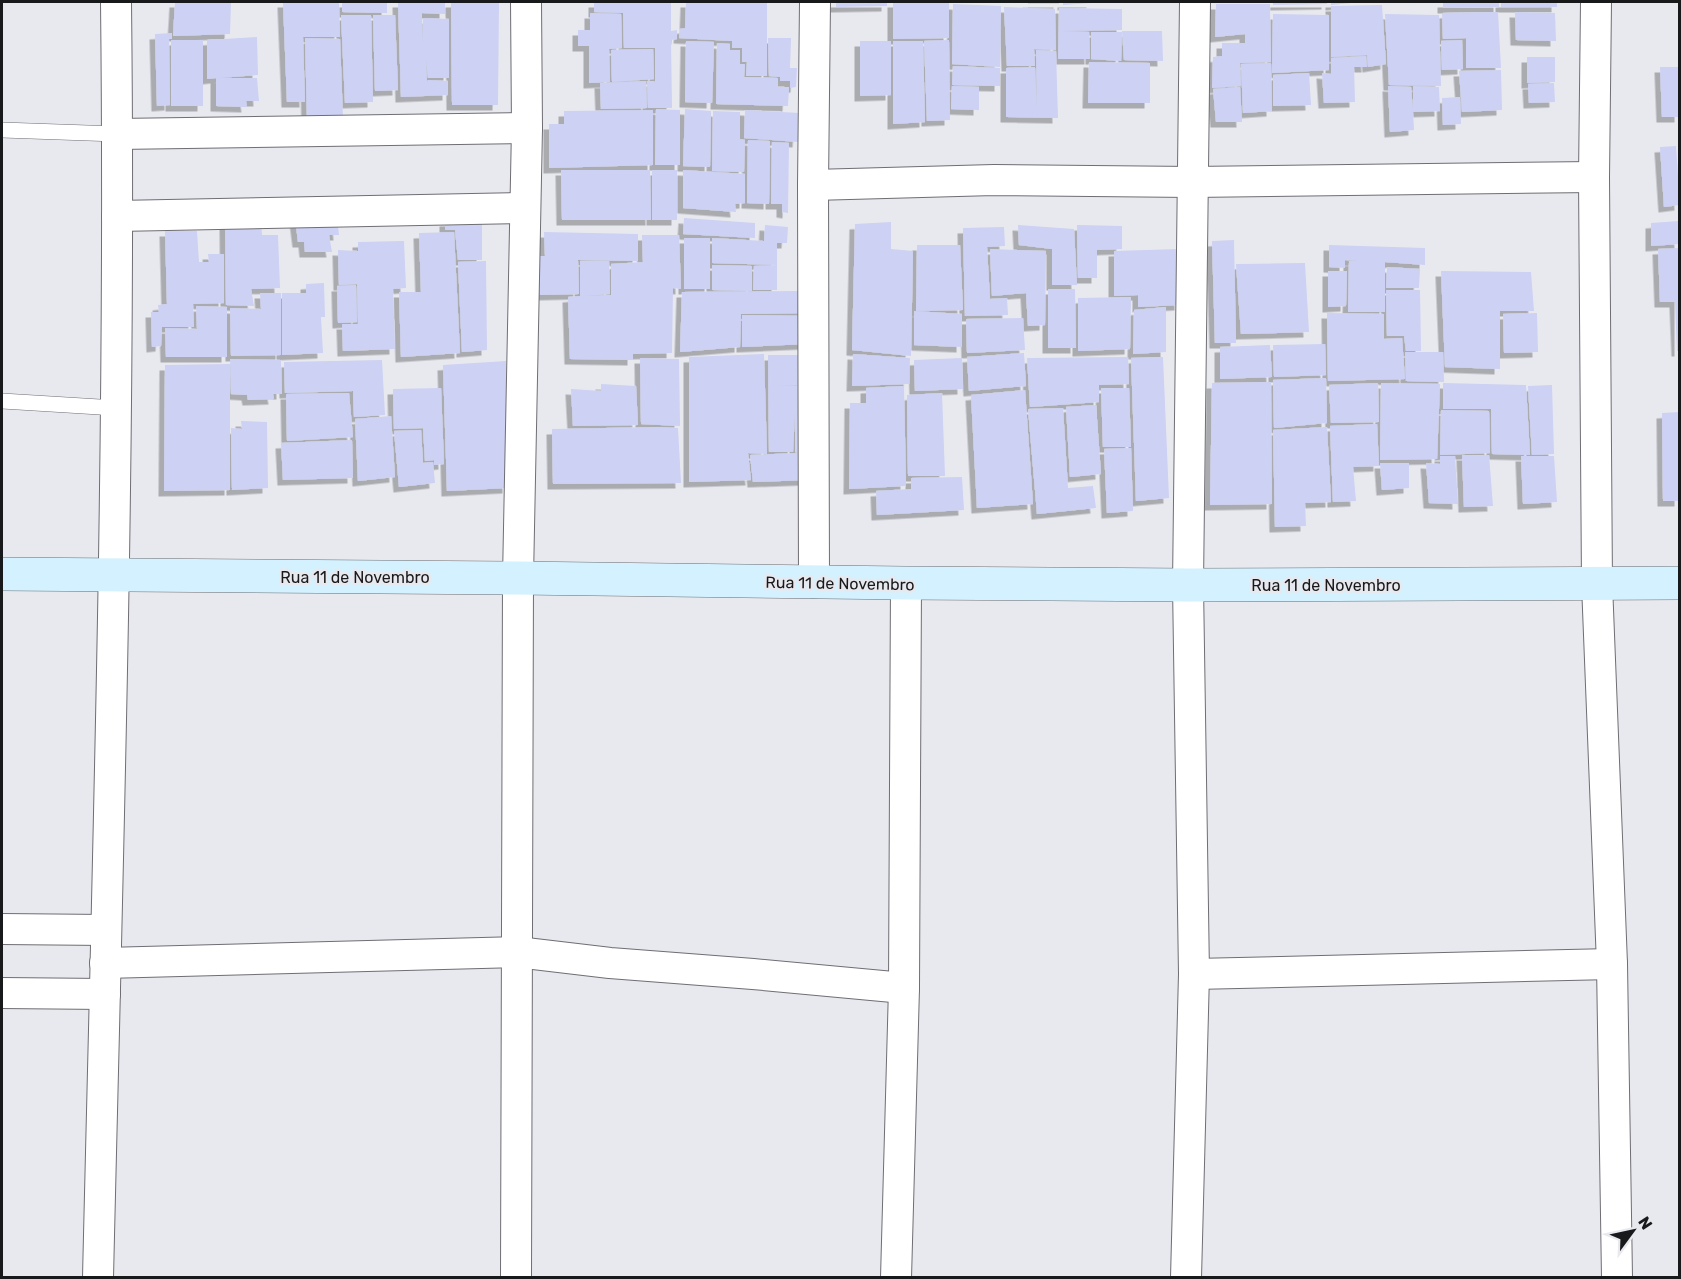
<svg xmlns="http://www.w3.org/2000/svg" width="1681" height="1279" font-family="Rubik,sans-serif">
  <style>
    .building { fill: #cdd1f3; filter: url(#shadow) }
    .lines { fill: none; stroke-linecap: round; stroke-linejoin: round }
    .service-casing { stroke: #6e6e73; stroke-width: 16 }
    .minor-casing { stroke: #6e6e73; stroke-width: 32 }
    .secondary-casing { stroke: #6e6e73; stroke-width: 34 }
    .service { stroke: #fff; stroke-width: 15 }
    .minor { stroke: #fff; stroke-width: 30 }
    .secondary { stroke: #d3f1fe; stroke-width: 33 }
    .labels { text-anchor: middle; stroke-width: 5; stroke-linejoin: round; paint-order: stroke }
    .street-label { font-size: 16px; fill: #18191b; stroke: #e8e9ef }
  </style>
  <defs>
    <filter id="shadow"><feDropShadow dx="-5.5" dy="5.5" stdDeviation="0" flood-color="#0004"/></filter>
  </defs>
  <rect width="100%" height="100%" fill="#e8e9ef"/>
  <g class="building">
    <path d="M175,2H231L230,34L173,36Z"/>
    <path d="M283,2H339L340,37H303L305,102H287Z"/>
    <path d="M342,2H387V13L342,12Z"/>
    <path d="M398,2H445V14L422,13V43L423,18L449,19V78H428L426,60L427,82L428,80L448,81V95L401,97Z"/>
    <path d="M451,2H499L498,105H452Z"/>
    <path d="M594,2H671V31L677,30V39L671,40L672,108H648L647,81H654L655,83V48H624L623,13L594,12Z"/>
    <path d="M686,2H767V76H746L747,62H742V48H732V41L679,38L680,29L685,28Z"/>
    <path d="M836,2H887V6L836,7Z"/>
    <path d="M893,2H949V38L893,39Z"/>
    <rect x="1028" y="2" width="31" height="2"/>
    <path d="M1063,2H1092V3L1063,5Z"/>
    <path d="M1273,2H1327V4L1273,5Z"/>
    <path d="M1331,2H1352V3L1331,5Z"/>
    <path d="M1443,2H1499V7L1443,8Z"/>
    <rect x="1501" y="2" width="56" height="5"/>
    <path d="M953,4L1001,6L1000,67L952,64Z"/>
    <path d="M1216,4H1270L1271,62L1240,63L1241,86L1212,88L1213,57L1222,56V43H1245V34L1215,37Z"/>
    <path d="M1382,5L1386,64L1368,67L1367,55L1331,57V6Z"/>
    <path d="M1004,7L1055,9L1056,50L1034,49L1035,66H1007Z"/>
    <path d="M1059,8L1122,9V30L1062,31L1089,32L1090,59H1058Z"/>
    <path d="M1498,12L1501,68H1466V38L1443,39L1442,13Z"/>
    <path d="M1515,12L1555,13L1556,41L1516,40Z"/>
    <path d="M590,13L621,14L622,48L609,49L610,82L589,83V46H578V30H590Z"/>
    <path d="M1273,14L1329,15V70L1272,73Z"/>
    <path d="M1385,14L1439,15L1441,86L1389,85Z"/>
    <path d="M341,15H371L373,102L345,103Z"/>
    <path d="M373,15H395L398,90L375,91Z"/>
    <path d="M1122,31H1162L1163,61L1124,60Z"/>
    <path d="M1091,32H1122L1121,61L1091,59Z"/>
    <path d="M172,33V39H169L170,105L157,106L155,34Z"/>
    <path d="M257,37L258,75L219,78H257L259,101H246L247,107L216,106V78L207,79V40Z"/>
    <path d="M305,38L340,39L343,119L307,120Z"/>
    <path d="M768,38H791L790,68H797L796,87L790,88V81H780V77L769,76Z"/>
    <rect x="171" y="40" width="32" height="66"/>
    <path d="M949,40L950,120L927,121L924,41Z"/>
    <path d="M1462,40L1463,69L1442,70L1441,41Z"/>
    <path d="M686,41L714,42L712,103L685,102Z"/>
    <path d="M860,41H891V95L860,96Z"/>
    <path d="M893,41H923L925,122L893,124Z"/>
    <path d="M717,43L730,44V50H740V64H745L744,77L778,78V87H789L788,106L716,104Z"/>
    <path d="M653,49L654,79L612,82L611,50Z"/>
    <path d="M1036,50L1056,51L1058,118L1006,117V68L1035,67L1037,108Z"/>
    <path d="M1366,56L1367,67H1354L1355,102L1324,103L1322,73L1331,74V58Z"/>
    <path d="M1527,57H1555V82L1527,83Z"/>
    <path d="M1089,62L1150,63V103H1088Z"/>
    <path d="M1271,63L1272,111L1243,113L1241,64Z"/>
    <path d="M953,66L1000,68V86L952,85Z"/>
    <path d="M1660,67H1680V117H1662Z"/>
    <path d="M1501,70L1502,110L1462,112L1459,71Z"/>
    <path d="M1309,73L1311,105L1273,106V75Z"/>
    <path d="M646,81L647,108L601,109L600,83Z"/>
    <path d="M1554,83L1555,102L1529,103L1528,84Z"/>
    <path d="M952,86L979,87V110L951,109Z"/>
    <path d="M1388,86L1411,87L1413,109V86L1439,87L1440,111L1413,112L1414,130L1390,132Z"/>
    <path d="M1240,87L1242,122H1216L1213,89Z"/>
    <path d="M1460,97L1461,124L1443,125L1442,98Z"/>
    <path d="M656,109L680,110V165H655Z"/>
    <path d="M685,109L711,111L710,167L683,166Z"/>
    <path d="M653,110V165L549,168V124H564V111Z"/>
    <path d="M745,110L800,113L798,142L744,138Z"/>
    <path d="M713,111L740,112V139L745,140L744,172L712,171Z"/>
    <path d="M748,140L770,141L769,204L747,203Z"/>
    <path d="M772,142L789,143L788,213L782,212V204H771Z"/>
    <path d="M1676,146L1680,205L1664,207L1660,147Z"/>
    <path d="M561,170H650L651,220H562Z"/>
    <rect x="652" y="170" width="25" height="50"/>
    <path d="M683,170L745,174V203L735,204L736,212L683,208Z"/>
    <path d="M337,217L339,235H329L332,252H305L304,242H298L295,218Z"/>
    <path d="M684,218L755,223V238L683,234Z"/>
    <path d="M482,220V260H458L455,230H445V221Z"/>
    <path d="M1679,221L1680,244L1651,246V223Z"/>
    <path d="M225,222H261L262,235H278L280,288L251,289L254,306L226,305Z"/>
    <path d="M891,222V249L913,251L911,356L852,350L855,224Z"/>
    <path d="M765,225L788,227L787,243H777V265L712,263V238L764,241Z"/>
    <path d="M1018,225L1074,229L1077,285H1052V249L1019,245Z"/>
    <path d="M1077,225L1122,226V249L1097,250V278H1078Z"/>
    <path d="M1004,227L1005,246L987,247L990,299L1007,298L1008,315L965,316L963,228Z"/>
    <path d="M165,231H197L199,262H209L208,254H224V303L193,304L194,327H162L161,346L152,347L151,312H159L158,305L167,304Z"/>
    <path d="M454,232L460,353L401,357L399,292H421L419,233Z"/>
    <path d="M544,232L638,234V261L578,260L579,294L540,295L538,256H545Z"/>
    <path d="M642,235H679L681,289L673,288L672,353L633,354V360L570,359L568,297L580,296V261H609L610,294L584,296L611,295V264L643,262Z"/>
    <rect x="684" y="238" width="26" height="51"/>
    <path d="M1234,240L1236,343H1215L1212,241Z"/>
    <path d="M404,241L406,288L393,289L395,349L343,351L342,324H358L357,284L339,285L338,250L358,251V242Z"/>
    <path d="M917,245H960L963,310L916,311Z"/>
    <path d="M1329,245L1425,248V265L1385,262V312H1348L1349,261H1358L1345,260V268L1329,267Z"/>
    <path d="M1680,248V351H1677L1675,302H1660L1658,249Z"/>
    <path d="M990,249L1046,251L1045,325L1028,326L1026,293L992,296Z"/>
    <path d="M1179,249L1180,305L1138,307V295L1114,296V251Z"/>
    <path d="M486,261L487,350L462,352L458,262Z"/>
    <path d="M1305,263L1309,332L1241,334L1236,264Z"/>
    <path d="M712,265L752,266V291L712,290Z"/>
    <path d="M777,265V290H753L754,266Z"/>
    <path d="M1387,267L1420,269L1419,288H1386Z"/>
    <path d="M1328,271H1347L1346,306L1328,307Z"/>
    <path d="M1441,271L1531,272L1534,311H1500V369L1445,367Z"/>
    <path d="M324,283L325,317H321L323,353L282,355V293H306V284Z"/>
    <path d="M356,285L357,322L338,323L337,286Z"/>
    <path d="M1048,289H1075L1076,348H1048Z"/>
    <path d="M1386,290H1420L1421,351H1406L1404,336H1387Z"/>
    <path d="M806,291L807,313L741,314L740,347L680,352L682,292Z"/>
    <path d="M260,293H281V355L231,356L230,308L261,309Z"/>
    <path d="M1131,297L1130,349L1078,351V298Z"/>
    <path d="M196,306L227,307V357H166L165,328L197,329Z"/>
    <path d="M1166,307V352L1133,354L1134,310Z"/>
    <path d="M914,311L962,314V347L914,345Z"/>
    <path d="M1327,313L1384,314V339L1402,338L1405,379L1328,381Z"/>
    <path d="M1537,313L1538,352L1504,353L1503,314Z"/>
    <path d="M742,315L808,316V344L742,347Z"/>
    <path d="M1023,318L1025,350L967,353L966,319Z"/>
    <path d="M1325,344L1326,375L1274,377L1273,345Z"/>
    <path d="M1270,345L1272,377L1220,379V347Z"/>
    <path d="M1405,352H1443L1444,382L1406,381Z"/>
    <path d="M1024,353L1026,386L969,391L967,357Z"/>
    <path d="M764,354L767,454L748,453L751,480L689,482V357Z"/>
    <path d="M853,354L910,358L909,384L852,386Z"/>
    <path d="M768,355H806L807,385H779L807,386L808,480L753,482L750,455L798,453L795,452V413L793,452H769Z"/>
    <path d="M1128,357L1129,384L1099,385V402L1030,407L1027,358Z"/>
    <path d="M1163,357L1169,498L1136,501L1131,358Z"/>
    <path d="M640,358L679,359L680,426L641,424Z"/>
    <path d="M962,358L963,389L915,391L914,360Z"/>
    <path d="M230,359L281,360L282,394H273L274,399L248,400L247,395L231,394Z"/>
    <path d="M382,360L385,415L354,417L353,391L285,393L284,362Z"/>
    <path d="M506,361L508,488L447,491L443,365Z"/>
    <path d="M230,364V490L164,491L165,365Z"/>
    <path d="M1326,378L1327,423L1274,428L1273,380Z"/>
    <path d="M1271,382L1272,504L1210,505L1212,383Z"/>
    <path d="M1378,383L1379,422L1331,423L1329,385Z"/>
    <path d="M1381,383L1440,384L1437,459L1380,460Z"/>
    <path d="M1443,383L1526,385L1530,455L1492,454L1491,409H1443Z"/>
    <path d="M601,384L636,386L638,425L573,426L571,389L601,391Z"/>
    <path d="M1552,385L1554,454L1532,455L1528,386Z"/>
    <path d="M904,386L906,486L849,489L850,403H866V388Z"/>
    <path d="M441,388L444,464L434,465V460L425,461L423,428L394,429L393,389Z"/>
    <path d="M1101,388H1129L1131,447H1103Z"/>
    <path d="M1025,390L1033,504L977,508L971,395Z"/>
    <path d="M349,393L353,437L287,441L286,394Z"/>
    <path d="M942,393L945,476H908L907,395Z"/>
    <path d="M1096,405L1101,474L1070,477L1066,407Z"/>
    <path d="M1063,408L1068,488L1093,486L1096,508L1037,514L1028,409Z"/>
    <path d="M1441,410L1489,411L1490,453L1440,455Z"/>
    <path d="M1680,412V501H1663L1662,413Z"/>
    <path d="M391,416L395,477L358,481L355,419Z"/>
    <path d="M241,421L267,422L268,488L232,490L231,428L242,429Z"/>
    <path d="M1377,424L1379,466L1353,467L1356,501L1333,502L1330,426Z"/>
    <path d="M659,427L678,428L681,483L553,484L552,429Z"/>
    <path d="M1327,427L1331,502L1305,503L1306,526L1275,527L1273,430Z"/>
    <path d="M421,430L423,463L433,462L435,483L399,487L394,431Z"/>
    <path d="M352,440L353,478L283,480L281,443Z"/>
    <path d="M1131,448L1133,511L1107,513L1104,449Z"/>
    <path d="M1462,455H1489L1493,506L1464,507Z"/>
    <path d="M1440,456H1455L1458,504L1429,503L1426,463L1440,464Z"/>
    <path d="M1521,456H1554L1557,502L1523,504Z"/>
    <path d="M1380,463H1409V488L1382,490Z"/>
    <path d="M962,477L964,510L877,515L876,491L911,489V478Z"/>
  </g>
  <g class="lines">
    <defs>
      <g id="service">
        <path d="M2,130L117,134"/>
        <path d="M2,401L116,408"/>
      </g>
      <g id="minor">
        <path d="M1596,2L1594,177L1597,584L1612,964L1617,1278"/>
        <path d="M117,134L527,128"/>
        <path d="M813,185L994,180L1192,182L1594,177"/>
        <path d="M117,216L525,208"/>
        <path d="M814,583L813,185L815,2"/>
        <path d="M2,929L106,930"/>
        <path d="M105,963L517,952L610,963L753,974L904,988"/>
        <path d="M1194,974L1612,964"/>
        <path d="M2,993L105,994"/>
        <path d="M98,1278C108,852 121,427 116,2"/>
        <path d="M516,1278L518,578L527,128L526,2"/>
        <path d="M896,1278L904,988L906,583"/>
        <path d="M1186,1278L1194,974L1188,585L1195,2"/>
      </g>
      <path id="secondary" d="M2,574L518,578L906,583L1188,585L1680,583"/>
    </defs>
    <use href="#service" class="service-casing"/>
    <use href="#minor" class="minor-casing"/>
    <use href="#secondary" class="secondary-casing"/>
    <use href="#service" class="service"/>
    <use href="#minor" class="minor"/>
    <use href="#secondary" class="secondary"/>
  </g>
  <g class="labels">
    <g class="street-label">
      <text x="355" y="583">Rua 11 de Novembro</text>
      <text transform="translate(840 583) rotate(1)" y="6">Rua 11 de Novembro</text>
      <text x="1326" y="591">Rua 11 de Novembro</text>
    </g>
  </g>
  <rect width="1681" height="1279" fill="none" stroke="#18191b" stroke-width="6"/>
  <g transform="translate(1633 1231) rotate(57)" stroke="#e8e9ef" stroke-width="4.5" paint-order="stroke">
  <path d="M0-4.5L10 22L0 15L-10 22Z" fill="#18191b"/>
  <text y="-9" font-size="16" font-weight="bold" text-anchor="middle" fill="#18191b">N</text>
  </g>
</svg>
